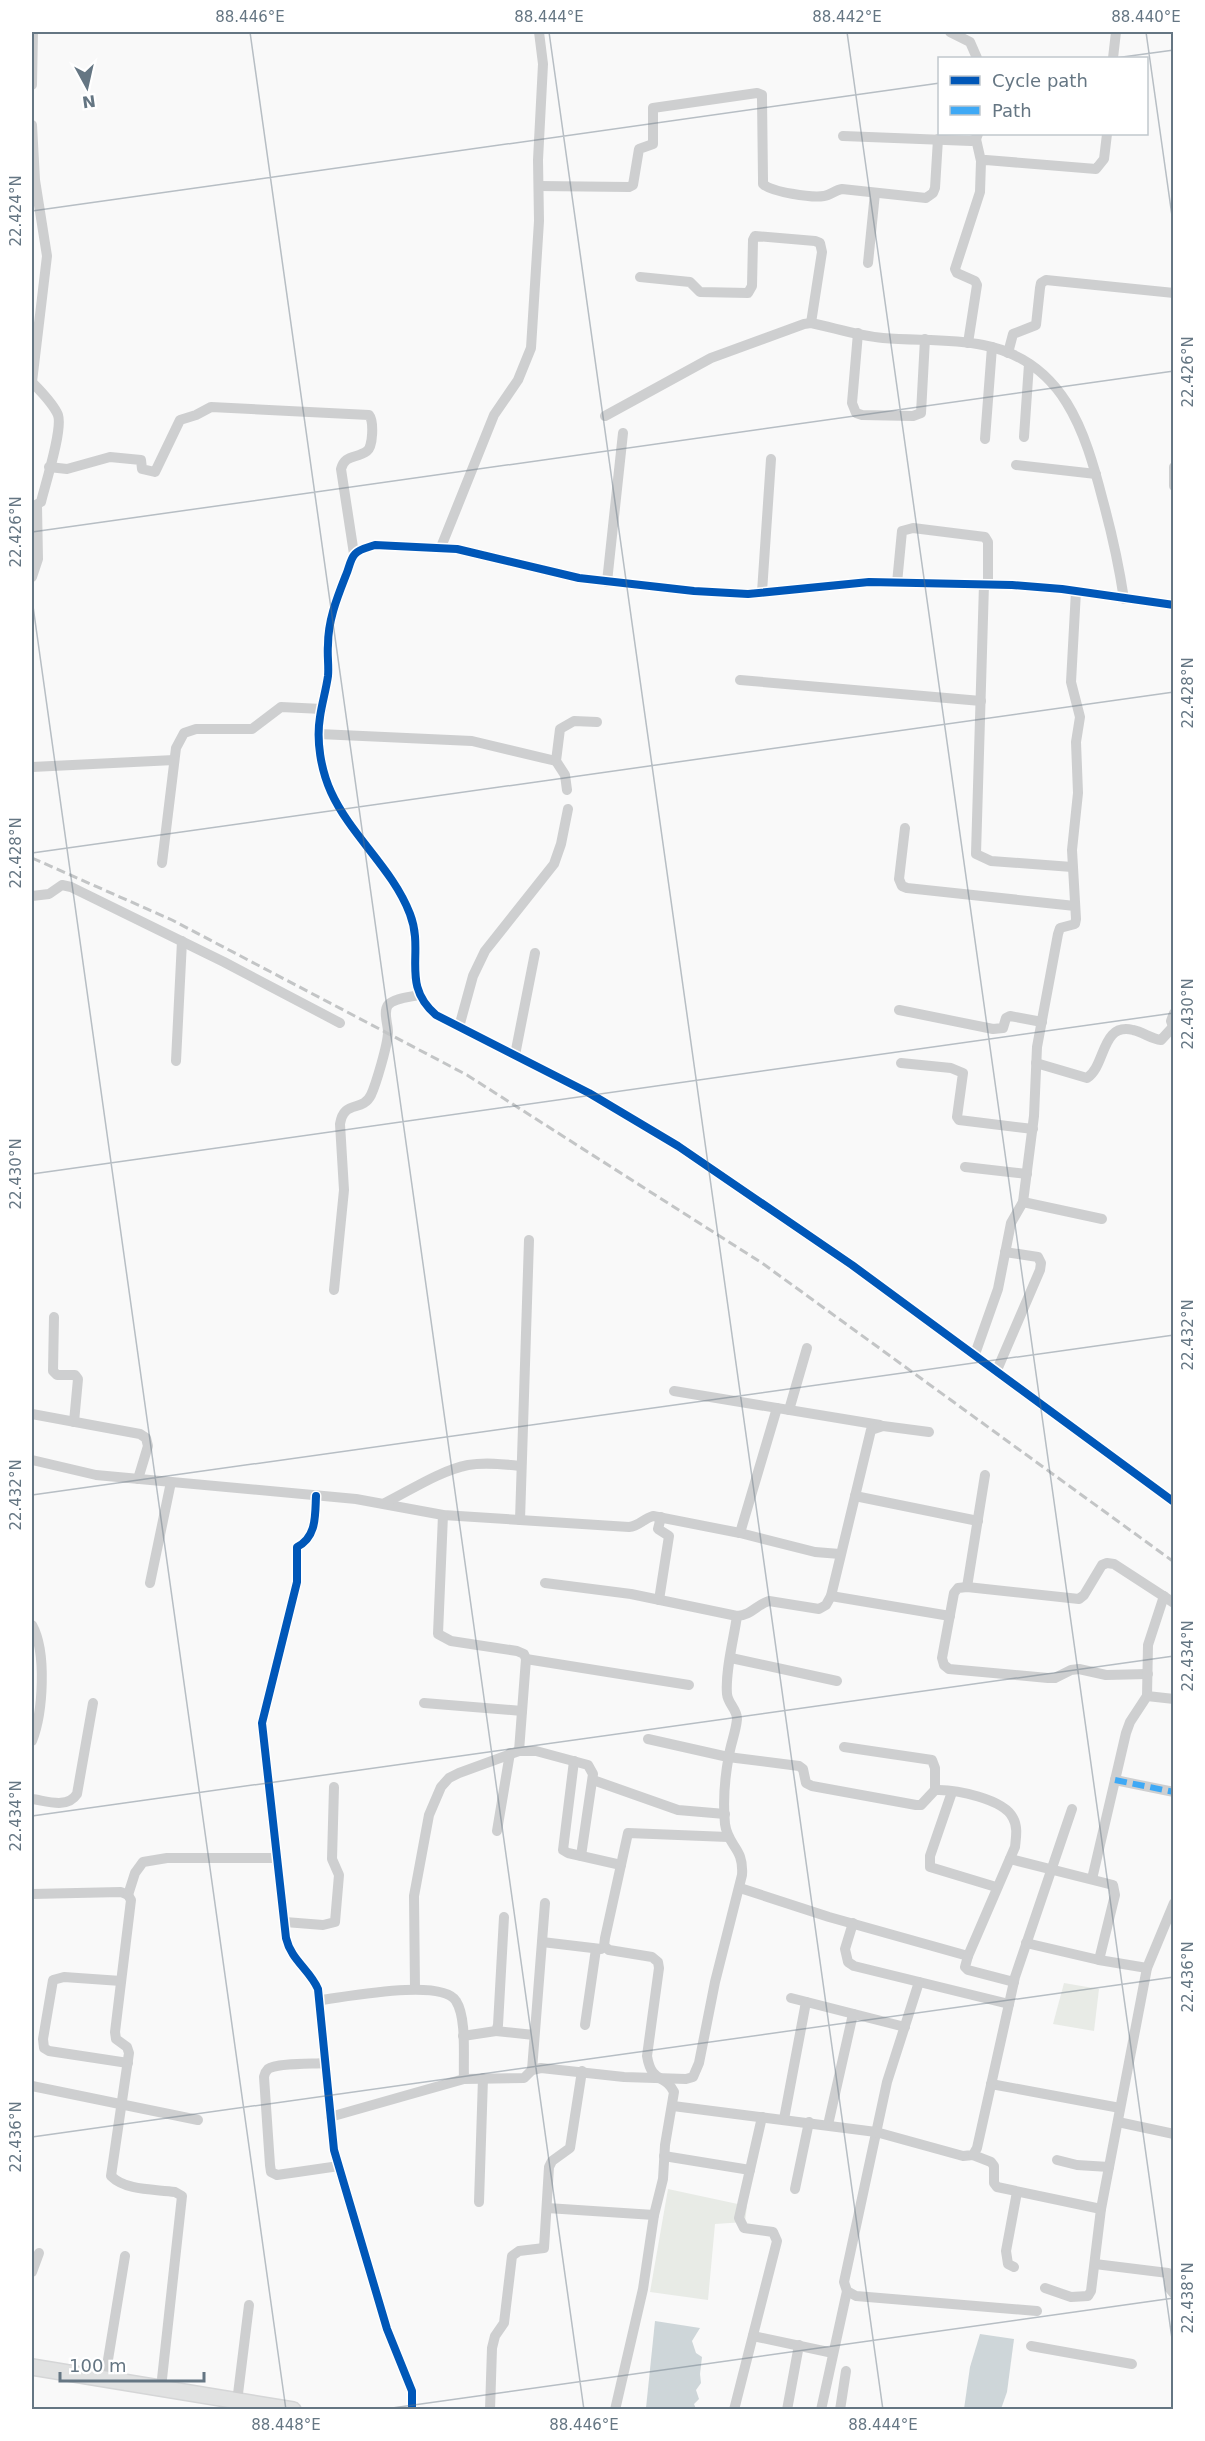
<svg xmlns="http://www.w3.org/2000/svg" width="1205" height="2441" font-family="'DejaVu Sans',sans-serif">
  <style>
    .green { fill: #e8ebe6 }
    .water { fill: #ced6d9 }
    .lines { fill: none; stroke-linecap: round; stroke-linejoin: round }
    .secondary-casing { stroke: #d5d6d7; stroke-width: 18 }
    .street { stroke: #cecfd0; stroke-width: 10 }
    .secondary { stroke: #e1e2e2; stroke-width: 15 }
    .rail { stroke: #c3c5c6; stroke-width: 3; stroke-dasharray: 9 4.5; stroke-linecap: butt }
    .quiet { stroke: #3fa9f5; stroke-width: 6; stroke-dasharray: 12 6; stroke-linecap: butt }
    .cycleway-casing { stroke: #fff; stroke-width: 11 }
    .cycleway { stroke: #0057b8; stroke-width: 8 }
    .ticks { fill: none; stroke: #657683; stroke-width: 1.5; stroke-opacity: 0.45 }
    .neatline { fill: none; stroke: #657683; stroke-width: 2 }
    .ticks-label { font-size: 15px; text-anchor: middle; fill: #657683 }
  </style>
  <rect width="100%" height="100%" fill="#f9f9f9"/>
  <g class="green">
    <path d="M1064,1983L1099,1989L1094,2031L1053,2024Z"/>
    <path d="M668,2189L747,2206L745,2222L715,2224L708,2300L650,2292Z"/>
  </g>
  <g class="water">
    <path d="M655,2321L700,2328L692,2341L696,2353L702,2357L700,2374L701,2383L696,2390L699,2399L694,2404L696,2409L646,2408Z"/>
    <path d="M980,2334L1014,2339L1007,2392L1001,2409H964L970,2367Z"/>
  </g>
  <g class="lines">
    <defs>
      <path id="secondary" d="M32,2367L293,2410"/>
    </defs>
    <use href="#secondary" class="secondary-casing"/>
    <g class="street">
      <path d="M950,32L970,42L977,58"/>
      <path d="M1113,58L1116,32"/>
      <path d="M32,85L33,32"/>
      <path d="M32,125L35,180L47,256L32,382C41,392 53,403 58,415C63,430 45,485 41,502L32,507"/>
      <path d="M843,136L971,141L976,139L978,134"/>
      <path d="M976,139L981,161"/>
      <path d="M539,186L629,187L633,185L639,149L653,144V108L757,93L762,95V99L763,179V184C771,192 812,198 824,196C831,195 835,190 842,189L926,198L933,193L935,188L938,139"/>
      <path d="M868,263L875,193"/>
      <path d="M640,277L690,282L700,292L748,293L752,286L753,240L755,236L815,241L820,243L822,252L811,323"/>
      <path d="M858,333L852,403L856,413L862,415L913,416L921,413L925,339"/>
      <path d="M968,343L977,285L975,281L957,273L955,269L980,192L981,161L986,160L1096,169L1104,159L1107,134"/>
      <path d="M1008,353L1013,334L1036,325L1040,288L1041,283L1046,280L1174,293"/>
      <path d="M605,416L711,358L804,324L811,323C835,328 859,336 883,338C916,341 950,338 983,345C1064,361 1085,431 1103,501C1112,534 1119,566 1124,599"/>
      <path d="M1024,437L1029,364"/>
      <path d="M985,439L992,347"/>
      <path d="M1016,465L1096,474"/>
      <path d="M49,467L67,469L110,457L141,460L142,469L155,472L180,420L196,415L211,407L369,415C374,421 373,447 367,451C356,459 345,454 341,469L354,554"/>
      <path d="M1174,467V486"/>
      <path d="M441,547L494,415L518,380L531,348L539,221L538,160L543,64L539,32"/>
      <path d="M32,577L38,559L37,506"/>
      <path d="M607,582L623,433"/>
      <path d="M897,583L902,531L913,528L985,537L988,542V585"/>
      <path d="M984,584L976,854L991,861L1072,867"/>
      <path d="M762,592L771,459"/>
      <path d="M1174,605L1062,589L1012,585L869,582L748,594L694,591L579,578L457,549L375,545C369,547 359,549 355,554C350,559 349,569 346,575C337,598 328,620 328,645C327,655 329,666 328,676C326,690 322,703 320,717C316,741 321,770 331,792C351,836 393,869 410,914C425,953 400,984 436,1015L589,1093L678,1146L852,1265L1174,1502"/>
      <path d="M740,680L981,701"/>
      <path d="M319,734L472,741L556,761"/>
      <path d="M32,767L174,760"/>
      <path d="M567,790L565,775L556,761L560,729L574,721L597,722"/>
      <path d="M905,828L899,879L902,886L907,888L1075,906"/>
      <path d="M162,863L176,748L184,733L196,729H252L281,707L322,709"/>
      <path d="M32,896L49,894L62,885L71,887L224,962L340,1023"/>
      <path d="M899,1010L993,1029L1003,1028L1006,1018L1010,1016L1042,1022"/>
      <path d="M1174,1013L1171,1021L1174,1029"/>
      <path d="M459,1027L473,976L485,951L554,864L561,844L568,809"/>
      <path d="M515,1055L535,953"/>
      <path d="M176,1061L182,941"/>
      <path d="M901,1063L951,1068L963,1073L957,1117L959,1120L1033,1129"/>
      <path d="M1036,1063L1087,1078C1106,1066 1101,1022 1133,1030C1143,1032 1151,1039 1161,1040L1172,1028"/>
      <path d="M965,1167L1027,1174"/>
      <path d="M1023,1202L1102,1219"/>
      <path d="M334,1290L344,1190L340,1124C344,1099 362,1113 371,1095C376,1084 388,1044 388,1032C388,1024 383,1012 388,1005C394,998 411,997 419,995"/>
      <path d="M54,1317L53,1371L57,1375H75L78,1379L74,1422"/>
      <path d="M975,1354L998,1289L1011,1223L1023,1202L1034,1116L1037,1047L1058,934L1060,928L1075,924L1076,919L1072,850L1078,793L1076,742L1080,717L1071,682L1076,591"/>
      <path d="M997,1370L1040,1270L1041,1263L1038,1257L1005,1252"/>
      <path d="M674,1391L880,1425"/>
      <path d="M789,1410L807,1348"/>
      <path d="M32,1414L140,1434L146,1438L148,1446L138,1479"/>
      <path d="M32,1460L96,1475L356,1499L443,1515L629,1527C639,1526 643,1519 653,1516L740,1533L815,1552L840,1554"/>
      <path d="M316,1496C315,1515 317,1537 297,1547V1582L262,1723L286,1938C291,1960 310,1970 318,1989L334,2150L387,2329L412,2391V2410"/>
      <path d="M855,1496L978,1521"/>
      <path d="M385,1503C411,1490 439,1471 468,1465C485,1462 503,1464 520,1466"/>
      <path d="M443,1515L438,1634L451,1641L517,1651L524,1654L526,1659L519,1751"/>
      <path d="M520,1520L529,1240"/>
      <path d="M740,1533L777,1408"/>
      <path d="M150,1583L171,1482"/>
      <path d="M545,1583L631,1594L737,1616C752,1615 756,1605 769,1601L819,1609L826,1605L831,1596L871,1430L883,1426L929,1432"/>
      <path d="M967,1587L985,1475"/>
      <path d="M831,1596L950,1616"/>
      <path d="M659,1600L669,1536L658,1529L661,1517"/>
      <path d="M32,1625C47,1652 43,1713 32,1741"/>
      <path d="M731,1658L837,1681"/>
      <path d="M526,1659L689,1685"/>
      <path d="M1148,1674L1106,1675L1079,1669L1071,1670L1055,1678H1048L949,1669L944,1665L942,1658L954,1593L958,1588L967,1587L1079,1599L1084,1595L1102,1565L1107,1563L1114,1564L1174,1603"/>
      <path d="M1147,1696L1174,1699"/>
      <path d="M424,1703L522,1711"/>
      <path d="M648,1739L728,1757L799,1766L803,1769L806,1783L812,1786L916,1805H921L935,1790C955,1789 1004,1799 1013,1818C1018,1827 1016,1837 1015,1847L968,1956L829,1917L740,1888"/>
      <path d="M844,1747L932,1760L935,1768V1790"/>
      <path d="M574,1761L563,1850L568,1853L621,1865"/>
      <path d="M593,1780L678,1810L725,1814"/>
      <path d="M1115,1780L1174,1792"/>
      <path d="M952,1792L930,1856V1867L996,1887"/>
      <path d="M32,1799C47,1801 67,1809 77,1794L93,1703"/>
      <path d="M497,1831L510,1753"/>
      <path d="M1010,1859L1113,1885L1115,1895L1099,1960"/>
      <path d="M1092,1879L1126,1733L1130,1722L1147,1696L1148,1645L1164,1596"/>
      <path d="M32,1894L121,1892L128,1895L131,1900L115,2032L116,2039L127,2047L129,2053L111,2176C126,2191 154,2189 175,2192L182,2196L161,2388"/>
      <path d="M128,1895L135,1873L143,1862L167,1858H277"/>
      <path d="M285,1922L323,1925L335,1922L339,1875L332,1859L334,1787"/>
      <path d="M853,1923L845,1949L848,1962L854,1966L1009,2004"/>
      <path d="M542,1942L601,1949"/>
      <path d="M1026,1943L1099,1960L1147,1968"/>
      <path d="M968,1956L965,1967L968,1970L1014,1982"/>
      <path d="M121,1981L64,1977L53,1980L43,2039L44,2048L49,2051L128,2063"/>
      <path d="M919,1982L887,2082L844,2282L847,2291L856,2296L1037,2311"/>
      <path d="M415,1989L414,1896L429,1815L441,1787L449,1778L459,1773L519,1751H536L588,1765L593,1774L581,1856"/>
      <path d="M791,1998L905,2027"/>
      <path d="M321,2000C346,1997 442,1978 456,2001C467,2018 463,2058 464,2079"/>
      <path d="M585,2025L596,1949"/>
      <path d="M496,2031L534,2035"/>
      <path d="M463,2036L496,2031L498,2025L504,1917"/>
      <path d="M325,2063C314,2064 276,2063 268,2069C265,2072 265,2073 264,2077L270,2165L271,2172L277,2175L339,2166"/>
      <path d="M532,2070L545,1903"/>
      <path d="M991,2084L1120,2108"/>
      <path d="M32,2086L198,2120"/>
      <path d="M673,2106L876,2132L963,2156L973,2155L977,2148L1015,1977L1072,1809"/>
      <path d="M330,2117L464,2079L524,2078L532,2070L541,2068L624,2077L686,2079L693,2077L699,2063L715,1982L742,1875C744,1847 728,1847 725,1824C723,1803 725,1776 729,1755C731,1743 736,1731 737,1719C737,1709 728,1704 727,1694C725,1671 734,1638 737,1616"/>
      <path d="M784,2119L806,2002"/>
      <path d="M1118,2122L1174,2134"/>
      <path d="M828,2125L853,2014"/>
      <path d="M973,2155L991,2162L994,2166V2183L997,2187L1101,2209"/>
      <path d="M664,2156L750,2170"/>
      <path d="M1057,2160L1077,2165L1109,2167"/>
      <path d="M795,2189L809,2122"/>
      <path d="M479,2202L483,2078"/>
      <path d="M547,2208L654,2215"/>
      <path d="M1095,2264L1168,2273L1170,2289L1174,2294"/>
      <path d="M1014,2267L1008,2264L1006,2251L1017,2192"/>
      <path d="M32,2272L39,2253"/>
      <path d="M1045,2288L1071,2297L1088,2296L1091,2291L1101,2209L1147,1968L1174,1903"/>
      <path d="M753,2336L833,2353"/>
      <path d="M1031,2346L1132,2364"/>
      <path d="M105,2378L125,2256"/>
      <path d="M236,2410L249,2305"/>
      <path d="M490,2410L492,2348L495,2336L504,2323L512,2256L519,2251L544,2248L549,2167L552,2161L570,2148L582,2071"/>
      <path d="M615,2410L643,2289L654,2215L663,2179L665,2145L674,2092C665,2073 652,2085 647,2056L659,1968L658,1962L652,1957L609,1950L604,1946L605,1938L628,1833L728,1837"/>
      <path d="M734,2410L777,2241L773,2232L744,2228L739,2218L762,2117"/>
      <path d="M787,2410L799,2345"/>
      <path d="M821,2410L847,2291"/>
      <path d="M840,2410L846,2371"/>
    </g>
    <use href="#secondary" class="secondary"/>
    <path class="rail" d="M32,858L172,920L467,1075L762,1263L1174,1562"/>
    <path class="quiet" d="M1115,1780L1174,1792"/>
    <defs>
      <g id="cycleway">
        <path d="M1174,605L1062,589L1012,585L869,582L748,594L694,591L579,578L457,549L375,545C369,547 359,549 355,554C350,559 349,569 346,575C337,598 328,620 328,645C327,655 329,666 328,676C326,690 322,703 320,717C316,741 321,770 331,792C351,836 393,869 410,914C425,953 400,984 436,1015L589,1093L678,1146L852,1265L1174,1502"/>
        <path d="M316,1496C315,1515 317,1537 297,1547V1582L262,1723L286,1938C291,1960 310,1970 318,1989L334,2150L387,2329L412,2391V2410"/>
      </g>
    </defs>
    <use href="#cycleway" class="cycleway-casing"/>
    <use href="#cycleway" class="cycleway"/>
  </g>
  <path class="ticks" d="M250,32L584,2410M549,32L883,2410M847,32L1174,2353M1146,32L1174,230M1115,58L1174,50M32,211L940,83M32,532L1174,371M32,599L286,2410M32,853L1174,692M32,1174L1174,1013M32,1495L1174,1335M32,1816L1174,1656M32,2137L1174,1977M378,2410L1174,2298"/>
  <rect width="1205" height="2441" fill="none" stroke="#ffffff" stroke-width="66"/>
  <rect x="938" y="57" width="210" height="78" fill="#ffffff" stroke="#c1c8cd" stroke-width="1.5"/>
  <rect x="950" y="76" width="30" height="9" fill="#0057b8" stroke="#c1c8cd" stroke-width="1.5"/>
  <text x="992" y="87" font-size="18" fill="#657683">Cycle path</text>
  <rect x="950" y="106" width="30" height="9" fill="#3fa9f5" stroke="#c1c8cd" stroke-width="1.5"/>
  <text x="992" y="117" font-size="18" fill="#657683">Path</text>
  <g transform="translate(87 87) rotate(172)" stroke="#ffffff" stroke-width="4.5" paint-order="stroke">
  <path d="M0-4.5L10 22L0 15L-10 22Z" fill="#657683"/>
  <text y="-9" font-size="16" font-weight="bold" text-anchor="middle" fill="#657683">N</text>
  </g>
  <path d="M60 2372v9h144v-9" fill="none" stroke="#657683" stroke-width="3"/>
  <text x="69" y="2372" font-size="18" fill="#657683" stroke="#ffffff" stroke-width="4.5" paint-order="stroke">100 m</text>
  <rect x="33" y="33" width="1139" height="2375" class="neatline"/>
  <g class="ticks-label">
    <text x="250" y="22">88.446°E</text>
    <text x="549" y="22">88.444°E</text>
    <text x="847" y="22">88.442°E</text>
    <text x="1146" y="22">88.440°E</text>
    <text transform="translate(16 211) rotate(-90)" y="5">22.424°N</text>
    <text transform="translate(1188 372) rotate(-90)" y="5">22.426°N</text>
    <text transform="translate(16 532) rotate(-90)" y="5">22.426°N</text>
    <text transform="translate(1188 693) rotate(-90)" y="5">22.428°N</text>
    <text transform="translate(16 853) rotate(-90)" y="5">22.428°N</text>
    <text transform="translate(1188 1014) rotate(-90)" y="5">22.430°N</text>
    <text transform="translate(16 1174) rotate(-90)" y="5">22.430°N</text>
    <text transform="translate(1188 1335) rotate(-90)" y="5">22.432°N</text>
    <text transform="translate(16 1495) rotate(-90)" y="5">22.432°N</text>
    <text transform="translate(1188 1656) rotate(-90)" y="5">22.434°N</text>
    <text transform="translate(16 1816) rotate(-90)" y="5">22.434°N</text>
    <text transform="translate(1188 1977) rotate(-90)" y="5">22.436°N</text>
    <text transform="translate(16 2137) rotate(-90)" y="5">22.436°N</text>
    <text transform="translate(1188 2298) rotate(-90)" y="5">22.438°N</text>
    <text x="286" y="2430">88.448°E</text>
    <text x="584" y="2430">88.446°E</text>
    <text x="883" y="2430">88.444°E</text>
  </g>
</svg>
